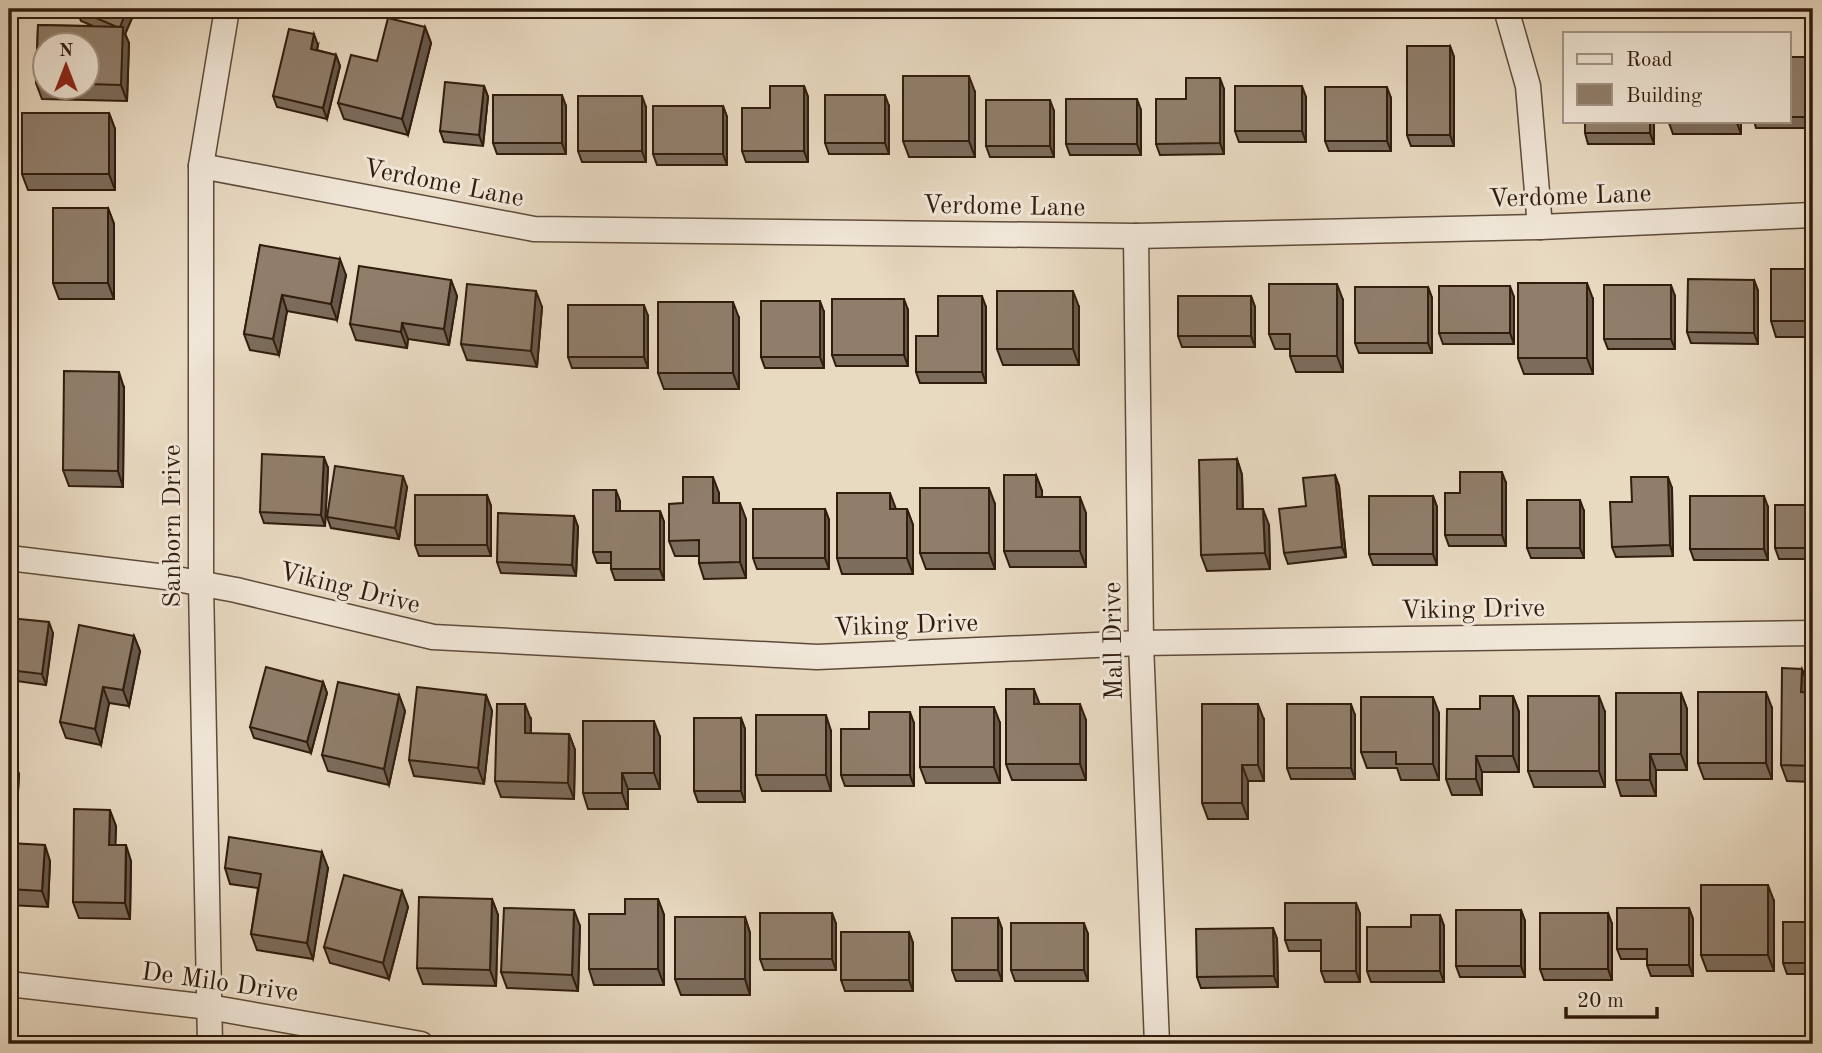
<svg xmlns="http://www.w3.org/2000/svg" width="1822" height="1053" font-family="'Old Standard TT',serif">
  <style>
    .lines { fill: none; stroke-linecap: round; stroke-linejoin: round }
    .street-casing { stroke: #5f4b3a; stroke-width: 27 }
    .street { stroke: #f0e6d7; stroke-width: 24 }
    .wall { fill: #7c6c5c; stroke: #311c0d; stroke-width: 2; fill-rule: evenodd }
    .shaded-wall { fill: #65584b; stroke: #311c0d; stroke-width: 2 }
    .building { fill: #907e6b; stroke: #311c0d; stroke-width: 2 }
    .labels { text-anchor: middle; stroke-width: 6; stroke-linejoin: round; paint-order: stroke }
    .street-label { font-size: 26px; fill: #311c0d; stroke: #f0e6d7 }
  </style>
  <rect width="100%" height="100%" fill="#e8d9c1"/>
  <filter id="stains"><feTurbulence type="fractalNoise" baseFrequency=".00286" numOctaves="4"/><feColorMatrix values="0 0 0 0 .2 0 0 0 0 .09 0 0 0 0 .02 0 0 0 .5 -.17"/></filter>
  <radialGradient id="worn" r=".72"><stop offset=".6" stop-color="#630" stop-opacity="0"/><stop offset="1" stop-color="#630" stop-opacity=".3"/></radialGradient>
  <g class="lines">
    <defs>
      <g id="street">
        <path d="M1506,9L1528,86L1540,227"/>
        <path d="M201,166L534,229L1136,236L1540,227L1813,215"/>
        <path d="M1136,236L1141,643L1157,1044"/>
        <path d="M9,558L166,577L236,590L433,637L817,657L1141,643L1813,633"/>
        <path d="M9,984L209,1007L421,1044"/>
        <path d="M210,1044L201,584V166L227,9"/>
      </g>
    </defs>
    <use href="#street" class="street-casing"/>
    <use href="#street" class="street"/>
  </g>
  <g class="wall">
    <path d="M78,9H136L125,34L129,43L127,101L42,99L36,83L38,25L93,26L81,21L77,10ZM46,46H88V88H46Z"/>
    <path d="M285,9H315L314,17L286,12Z"/>
    <path d="M1270,9H1309V14L1273,16Z"/>
    <path d="M1597,9H1612L1599,13Z"/>
    <path d="M425,27L431,43L408,135L344,119L338,103L377,61Z"/>
    <path d="M318,45L317,50L336,55L340,66L327,119L277,107L273,96Z"/>
    <path d="M1450,46L1454,57V146H1411L1407,135Z"/>
    <path d="M1789,57H1813V128H1756L1754,121H1789Z"/>
    <path d="M484,86L488,97L483,146L444,142L440,131Z"/>
    <path d="M804,86L808,97V162H746L742,151L770,108Z"/>
    <path d="M1224,89V154L1160,155L1156,144L1186,99Z"/>
    <path d="M975,92V157H909L903,141Z"/>
    <path d="M1306,97V142H1239L1235,131Z"/>
    <path d="M1391,98V151H1329L1325,141Z"/>
    <path d="M566,106V154H497L493,143Z"/>
    <path d="M723,106L727,117V165H657L653,154Z"/>
    <path d="M889,106V154H829L825,143Z"/>
    <path d="M646,107V162H582L578,151Z"/>
    <path d="M1141,110V155H1070L1066,144Z"/>
    <path d="M1054,111V157H990L986,146Z"/>
    <path d="M109,113L115,129V190H28L22,174Z"/>
    <path d="M1654,121V144H1588L1585,133Z"/>
    <path d="M1741,121V134H1673L1669,123Z"/>
    <path d="M108,208L114,224V299H59L53,283Z"/>
    <path d="M260,245L346,275L337,320L287,311L279,355L250,350L244,334Z"/>
    <path d="M1813,269V337H1776L1771,321Z"/>
    <path d="M451,280L457,296L449,345L408,339L407,348L356,340L350,324Z"/>
    <path d="M1754,280L1758,291V344L1691,343L1687,332Z"/>
    <path d="M1428,287L1432,298V353H1359L1355,343Z"/>
    <path d="M1251,296L1255,307V347H1182L1178,336Z"/>
    <path d="M1675,296V349H1608L1604,339Z"/>
    <path d="M1514,297V344H1443L1439,333Z"/>
    <path d="M1593,299V374H1524L1518,358Z"/>
    <path d="M1343,300V372H1296L1290,356V349H1275L1269,334Z"/>
    <path d="M542,307L537,367L467,360L461,344Z"/>
    <path d="M986,307V383H920L916,372L938,336Z"/>
    <path d="M1079,307V365H1003L997,349Z"/>
    <path d="M908,310V366H836L832,355Z"/>
    <path d="M824,312V368H765L761,357Z"/>
    <path d="M648,316V368H572L568,357Z"/>
    <path d="M739,318V389H664L658,373Z"/>
    <path d="M124,388L123,487L69,486L63,470Z"/>
    <path d="M9,416H11L15,427L13,477H9Z"/>
    <path d="M1237,459L1242,475L1243,509L1269,525L1270,569L1207,571L1201,555Z"/>
    <path d="M328,468L325,526L264,523L260,512Z"/>
    <path d="M1036,475L1042,491V497L1086,513V567H1010L1004,551Z"/>
    <path d="M1335,475L1339,486L1346,557L1288,564L1284,553L1306,506Z"/>
    <path d="M1506,483V546H1449L1445,535Z"/>
    <path d="M407,487L399,539L331,528L327,517Z"/>
    <path d="M1672,488L1673,556L1616,557L1612,547L1632,502Z"/>
    <path d="M719,493V503L746,519V578L704,579L699,563V556H675L669,541L683,503Z"/>
    <path d="M487,495L491,506V556H419L415,545Z"/>
    <path d="M1433,496L1437,507V565H1373L1369,554Z"/>
    <path d="M620,501V511H660L664,522V580H615L611,569V563H597L593,552Z"/>
    <path d="M995,504V569H926L920,553Z"/>
    <path d="M1813,505V559H1779L1775,548Z"/>
    <path d="M1768,507V560H1694L1690,549Z"/>
    <path d="M825,509L829,520V569H757L753,558Z"/>
    <path d="M896,509H907L913,525V574H842L837,558Z"/>
    <path d="M1584,511V558H1531L1527,548Z"/>
    <path d="M574,516L578,527L576,576L501,573L497,562Z"/>
    <path d="M9,618L53,633L46,685L9,680Z"/>
    <path d="M134,636L140,651L129,706L109,703L101,745L66,738L60,722Z"/>
    <path d="M1802,669L1808,685L1807,692L1813,693V782L1787,781L1781,765Z"/>
    <path d="M323,682L327,693L311,753L254,738L250,727Z"/>
    <path d="M1681,693L1687,709V770H1656V796H1621L1616,780Z"/>
    <path d="M399,695L405,711L389,785L328,771L322,755Z"/>
    <path d="M486,695L492,711L484,784L414,776L409,760Z"/>
    <path d="M1513,696L1519,712V772H1482V795H1452L1446,779L1480,709Z"/>
    <path d="M1039,704L1086,720V780H1012L1006,764Z"/>
    <path d="M1772,708V779H1704L1698,763Z"/>
    <path d="M1605,712V787H1534L1528,771Z"/>
    <path d="M1439,713V780H1401L1397,768H1367L1361,752Z"/>
    <path d="M1355,715V779H1291L1287,768Z"/>
    <path d="M741,718L745,729V802H698L694,791Z"/>
    <path d="M531,720V734H569L575,750L574,799L501,797L495,781Z"/>
    <path d="M1264,720V781H1248V819H1208L1202,803Z"/>
    <path d="M914,723V786H845L841,775L869,729Z"/>
    <path d="M1000,723V783H926L920,767Z"/>
    <path d="M831,731V791H762L756,775Z"/>
    <path d="M660,737V789H628V809H588L583,793Z"/>
    <path d="M9,757L19,774L15,843L50,861L48,907L9,905Z"/>
    <path d="M116,826L115,845L131,861L130,919L79,918L73,902Z"/>
    <path d="M225,868H328L313,959L257,950L251,934L258,888L230,884Z"/>
    <path d="M402,891L408,907L389,979L330,963L324,947Z"/>
    <path d="M492,899L498,915L496,986L423,984L417,968Z"/>
    <path d="M658,899L664,915V985H594L589,969L625,914Z"/>
    <path d="M1774,901V971H1707L1701,955Z"/>
    <path d="M1356,903L1360,914V982H1325L1321,971V951H1289L1285,940Z"/>
    <path d="M1689,908L1693,919V976H1651L1647,965V959H1621L1617,949Z"/>
    <path d="M1521,910L1525,921V977H1460L1456,966Z"/>
    <path d="M832,913L836,924V970H764L760,959Z"/>
    <path d="M1608,913L1612,924V980H1544L1540,969Z"/>
    <path d="M1440,915L1444,926V982H1371L1367,971Z"/>
    <path d="M745,917L750,933V995H681L675,979Z"/>
    <path d="M998,918L1002,929V981H956L952,970Z"/>
    <path d="M1813,922V974H1787L1783,963Z"/>
    <path d="M580,926L578,991L507,988L501,972Z"/>
    <path d="M1273,928L1277,939L1278,987L1201,988L1197,977Z"/>
    <path d="M909,932L913,943V991H845L841,980Z"/>
    <path d="M1088,934V981H1015L1011,970Z"/>
  </g>
  <g class="shaded-wall">
    <path d="M127,9H136L125,34L129,43L127,101L121,85L119,28Z"/>
    <path d="M425,27L431,43L408,135L402,119Z"/>
    <path d="M314,34L318,45L314,60L311,49Z"/>
    <path d="M1450,46L1454,57V146L1450,135Z"/>
    <path d="M336,55L340,66L327,119L323,108Z"/>
    <path d="M969,76L975,92V157L969,141Z"/>
    <path d="M1220,78L1224,89V154L1220,143Z"/>
    <path d="M484,86L488,97L483,146L479,135Z"/>
    <path d="M804,86L808,97V162L804,151Z"/>
    <path d="M1302,86L1306,97V142L1302,131Z"/>
    <path d="M1387,87L1391,98V151L1387,141Z"/>
    <path d="M562,95L566,106V154L562,143Z"/>
    <path d="M885,95L889,106V154L885,143Z"/>
    <path d="M642,96L646,107V162L642,151Z"/>
    <path d="M1137,99L1141,110V155L1137,144Z"/>
    <path d="M1050,100L1054,111V157L1050,146Z"/>
    <path d="M723,106L727,117V165L723,154Z"/>
    <path d="M109,113L115,129V190L109,174Z"/>
    <path d="M1650,121H1654V144L1650,133Z"/>
    <path d="M1737,121H1741V134L1737,123Z"/>
    <path d="M108,208L114,224V299L108,283Z"/>
    <path d="M340,259L346,275L337,320L331,304Z"/>
    <path d="M451,280L457,296L449,345L444,329Z"/>
    <path d="M1754,280L1758,291V344L1754,333Z"/>
    <path d="M1587,283L1593,299V374L1587,358Z"/>
    <path d="M1337,284L1343,300V372L1337,356Z"/>
    <path d="M1671,285L1675,296V349L1671,339Z"/>
    <path d="M1510,286L1514,297V344L1510,333Z"/>
    <path d="M1428,287L1432,298V353L1428,343Z"/>
    <path d="M536,291L542,307L537,367L531,351Z"/>
    <path d="M1073,291L1079,307V365L1073,349Z"/>
    <path d="M282,295L287,311L279,355L273,339Z"/>
    <path d="M982,296L986,307V383L982,372Z"/>
    <path d="M1251,296L1255,307V347L1251,336Z"/>
    <path d="M904,299L908,310V366L904,355Z"/>
    <path d="M820,301L824,312V368L820,357Z"/>
    <path d="M733,302L739,318V389L733,373Z"/>
    <path d="M644,305L648,316V368L644,357Z"/>
    <path d="M402,323L408,339L407,348L401,332Z"/>
    <path d="M119,372L124,388L123,487L118,471Z"/>
    <path d="M11,416L15,427L13,477L9,466Z"/>
    <path d="M324,457L328,468L325,526L321,515Z"/>
    <path d="M1237,459L1242,475L1243,525L1237,509Z"/>
    <path d="M1502,472L1506,483V546L1502,535Z"/>
    <path d="M1036,475L1042,491V513L1036,497Z"/>
    <path d="M1335,475L1339,486L1346,557L1342,547Z"/>
    <path d="M403,476L407,487L399,539L395,528Z"/>
    <path d="M713,477L719,493V519L713,503Z"/>
    <path d="M1668,477L1672,488L1673,556L1670,545Z"/>
    <path d="M989,488L995,504V569L989,553Z"/>
    <path d="M616,490L620,501V522L616,511Z"/>
    <path d="M890,493L896,509H890Z"/>
    <path d="M487,495L491,506V556L487,545Z"/>
    <path d="M1433,496L1437,507V565L1433,554Z"/>
    <path d="M1764,496L1768,507V560L1764,549Z"/>
    <path d="M1080,497L1086,513V567L1080,551Z"/>
    <path d="M1580,500L1584,511V558L1580,548Z"/>
    <path d="M740,503L746,519V578L740,562Z"/>
    <path d="M825,509L829,520V569L825,558Z"/>
    <path d="M907,509L913,525V574L907,558Z"/>
    <path d="M1263,509L1269,525L1270,569L1265,553Z"/>
    <path d="M660,511L664,522V580L660,569Z"/>
    <path d="M574,516L578,527L576,576L572,565Z"/>
    <path d="M49,622L53,633L46,685L42,674Z"/>
    <path d="M134,636L140,651L129,706L123,690Z"/>
    <path d="M1802,669L1808,685L1807,708L1801,692Z"/>
    <path d="M323,682L327,693L311,753L307,742Z"/>
    <path d="M103,687L109,703L101,745L95,729Z"/>
    <path d="M1034,689L1040,705L1034,704Z"/>
    <path d="M1766,692L1772,708V779L1766,763Z"/>
    <path d="M1681,693L1687,709V770L1681,754Z"/>
    <path d="M399,695L405,711L389,785L384,769Z"/>
    <path d="M486,695L492,711L484,784L478,768Z"/>
    <path d="M1513,696L1519,712V772L1513,756Z"/>
    <path d="M1599,696L1605,712V787L1599,771Z"/>
    <path d="M1433,697L1439,713V780L1433,764Z"/>
    <path d="M525,704L531,720L530,749L525,733Z"/>
    <path d="M1080,704L1086,720V780L1080,764Z"/>
    <path d="M1258,704L1264,720V781L1258,765Z"/>
    <path d="M1351,704L1355,715V779L1351,768Z"/>
    <path d="M994,707L1000,723V783L994,767Z"/>
    <path d="M910,712L914,723V786L910,775Z"/>
    <path d="M826,715L831,731V791L826,775Z"/>
    <path d="M741,718L745,729V802L741,791Z"/>
    <path d="M654,721L660,737V789L654,773Z"/>
    <path d="M569,734L575,750L574,799L568,783Z"/>
    <path d="M1650,754L1656,770V796L1650,780Z"/>
    <path d="M1476,756L1482,772V795L1476,779Z"/>
    <path d="M13,758L19,774L14,859L9,845Z"/>
    <path d="M1242,765L1248,781V819L1242,803Z"/>
    <path d="M622,773L628,789V809L622,793Z"/>
    <path d="M110,810L116,826L115,860L109,845Z"/>
    <path d="M45,845L50,861L48,907L42,891Z"/>
    <path d="M126,845L131,861L130,919L125,903Z"/>
    <path d="M322,852L328,868L313,959L307,943Z"/>
    <path d="M1768,885L1774,901V971L1768,955Z"/>
    <path d="M402,891L408,907L389,979L383,963Z"/>
    <path d="M492,899L498,915L496,986L490,970Z"/>
    <path d="M658,899L664,915V985L658,969Z"/>
    <path d="M1356,903L1360,914V982L1356,971Z"/>
    <path d="M1689,908L1693,919V976L1689,965Z"/>
    <path d="M574,910L580,926L578,991L572,975Z"/>
    <path d="M1521,910L1525,921V977L1521,966Z"/>
    <path d="M832,913L836,924V970L832,959Z"/>
    <path d="M1608,913L1612,924V980L1608,969Z"/>
    <path d="M1440,915L1444,926V982L1440,971Z"/>
    <path d="M745,917L750,933V995L745,979Z"/>
    <path d="M998,918L1002,929V981L998,970Z"/>
    <path d="M1084,923L1088,934V981L1084,970Z"/>
    <path d="M1273,928L1277,939L1278,987L1274,976Z"/>
    <path d="M909,932L913,943V991L909,980Z"/>
  </g>
  <g class="building">
    <path d="M78,9H127L120,27H117L77,10Z"/>
    <path d="M297,9H312V11Z"/>
    <path d="M388,18L425,27L402,119L338,103L351,55L377,61Z"/>
    <path d="M38,25L123,27L121,85L88,84V46H46V83H36Z"/>
    <path d="M289,29L314,34L311,49L336,55L323,108L273,96Z"/>
    <rect x="1407" y="46" width="43" height="89"/>
    <rect x="1789" y="57" width="24" height="60"/>
    <rect x="903" y="76" width="66" height="65"/>
    <path d="M1186,78H1220V143L1156,144V99H1186Z"/>
    <path d="M445,82L484,86L479,135L440,131Z"/>
    <path d="M770,86H804V151H742V108H770Z"/>
    <rect x="1235" y="86" width="67" height="45"/>
    <rect x="1325" y="87" width="62" height="54"/>
    <rect x="493" y="95" width="69" height="48"/>
    <rect x="825" y="95" width="60" height="48"/>
    <rect x="578" y="96" width="64" height="55"/>
    <rect x="1066" y="99" width="71" height="45"/>
    <rect x="986" y="100" width="64" height="46"/>
    <rect x="653" y="106" width="70" height="48"/>
    <rect x="22" y="113" width="87" height="61"/>
    <rect x="1585" y="121" width="65" height="12"/>
    <rect x="1669" y="121" width="68" height="2"/>
    <rect x="53" y="208" width="55" height="75"/>
    <path d="M260,245L340,259L331,304L282,295L273,339L244,334Z"/>
    <path d="M359,266L451,280L444,329L402,323L401,332L350,324Z"/>
    <rect x="1771" y="269" width="42" height="52"/>
    <path d="M1688,279L1754,280V333L1687,332Z"/>
    <rect x="1518" y="283" width="69" height="75"/>
    <path d="M467,284L536,291L531,351L461,344Z"/>
    <path d="M1269,284H1337V356H1290V334H1269Z"/>
    <rect x="1604" y="285" width="67" height="54"/>
    <rect x="1439" y="286" width="71" height="47"/>
    <rect x="1355" y="287" width="73" height="56"/>
    <rect x="997" y="291" width="76" height="58"/>
    <path d="M938,296H982V372H916V336H938Z"/>
    <rect x="1178" y="296" width="73" height="40"/>
    <rect x="832" y="299" width="72" height="56"/>
    <rect x="761" y="301" width="59" height="56"/>
    <rect x="658" y="302" width="75" height="71"/>
    <rect x="568" y="305" width="76" height="52"/>
    <path d="M64,371L119,372L118,471L63,470Z"/>
    <path d="M9,416H11L9,466Z"/>
    <path d="M262,454L324,457L321,515L260,512Z"/>
    <path d="M1237,459V509H1263L1265,553L1201,555L1199,460Z"/>
    <path d="M335,466L403,476L395,528L327,517Z"/>
    <path d="M1460,472H1502V535H1445V493H1460Z"/>
    <path d="M1004,475H1036V497H1080V551H1004Z"/>
    <path d="M1335,475L1342,547L1284,553L1279,509L1306,506L1303,478Z"/>
    <path d="M683,477H713V503H740V562L699,563V540L669,541V504L683,503Z"/>
    <path d="M1631,477H1668L1670,545L1612,547L1610,502H1632Z"/>
    <rect x="920" y="488" width="69" height="65"/>
    <path d="M593,490H616V511H660V569H611V552H593Z"/>
    <path d="M837,493H890V509H907V558H837Z"/>
    <rect x="415" y="495" width="72" height="50"/>
    <rect x="1369" y="496" width="64" height="58"/>
    <rect x="1690" y="496" width="74" height="53"/>
    <rect x="1527" y="500" width="53" height="48"/>
    <rect x="1775" y="505" width="38" height="43"/>
    <rect x="753" y="509" width="72" height="49"/>
    <path d="M498,513L574,516L572,565L497,562Z"/>
    <path d="M9,618L49,622L42,674L9,670Z"/>
    <path d="M79,625L134,636L123,690L103,687L95,729L60,722Z"/>
    <path d="M266,667L323,682L307,742L250,727Z"/>
    <path d="M1782,668L1802,669L1801,692L1813,693V766L1781,765Z"/>
    <path d="M338,682L399,695L384,769L322,755Z"/>
    <path d="M417,687L486,695L478,768L409,760Z"/>
    <path d="M1006,689H1034V704H1080V764H1006Z"/>
    <rect x="1698" y="692" width="68" height="71"/>
    <path d="M1616,693H1681V754H1650V780H1616Z"/>
    <path d="M1480,696H1513V756H1476V779H1446L1447,709H1480Z"/>
    <rect x="1528" y="696" width="71" height="75"/>
    <path d="M1361,697H1433V764H1396V752H1361Z"/>
    <path d="M497,704H525V733L569,734L568,783L495,781Z"/>
    <path d="M1202,704H1258V765H1242V803H1202Z"/>
    <rect x="1287" y="704" width="64" height="64"/>
    <rect x="920" y="707" width="74" height="60"/>
    <path d="M869,712H910V775H841V729H869Z"/>
    <rect x="756" y="715" width="70" height="60"/>
    <rect x="694" y="718" width="47" height="73"/>
    <path d="M583,721H654V773H622V793H583Z"/>
    <path d="M9,757L13,758L9,832Z"/>
    <path d="M74,809L110,810L109,845H126L125,903L73,902Z"/>
    <path d="M229,837L322,852L307,943L251,934L261,874L225,868Z"/>
    <path d="M9,843L45,845L42,891L9,889Z"/>
    <path d="M344,875L402,891L383,963L324,947Z"/>
    <rect x="1701" y="885" width="67" height="70"/>
    <path d="M419,897L492,899L490,970L417,968Z"/>
    <path d="M625,899H658V969H589V914H625Z"/>
    <path d="M1285,903H1356V971H1321V940H1285Z"/>
    <path d="M504,908L574,910L572,975L501,972Z"/>
    <path d="M1617,908H1689V965H1647V949H1617Z"/>
    <rect x="1456" y="910" width="65" height="56"/>
    <rect x="760" y="913" width="72" height="46"/>
    <rect x="1540" y="913" width="68" height="56"/>
    <path d="M1411,915H1440V971H1367V927H1411Z"/>
    <rect x="675" y="917" width="70" height="62"/>
    <rect x="952" y="918" width="46" height="52"/>
    <rect x="1783" y="922" width="30" height="41"/>
    <rect x="1011" y="923" width="73" height="47"/>
    <path d="M1273,928L1274,976L1197,977L1196,929Z"/>
    <rect x="841" y="932" width="68" height="48"/>
  </g>
  <g class="labels">
    <g class="street-label">
      <text transform="translate(444 182) rotate(11)" y="9">Verdome Lane</text>
      <text transform="translate(1570 195) rotate(-2)" y="9">Verdome Lane</text>
      <text transform="translate(1004 205) rotate(1)" y="9">Verdome Lane</text>
      <text transform="translate(171 526) rotate(-90)" y="9">Sanborn Drive</text>
      <text transform="translate(350 587) rotate(14)" y="9">Viking Drive</text>
      <text transform="translate(1473 608) rotate(-1)" y="9">Viking Drive</text>
      <text transform="translate(906 624) rotate(-2)" y="9">Viking Drive</text>
      <text transform="translate(1112 641) rotate(-91)" y="9">Mall Drive</text>
      <text transform="translate(220 981) rotate(8)" y="9">De Milo Drive</text>
    </g>
  </g>
  <rect width="1822" height="1053" fill="none" stroke="#e8d9c1" stroke-width="35"/>
  <rect x="10" y="10" width="1801" height="1032" fill="none" stroke="#311c0d" stroke-width="3.5"/>
  <rect x="18" y="18" width="1787" height="1018" fill="none" stroke="#311c0d" stroke-width="2"/>
  <rect x="1563" y="32" width="228" height="91" fill="#f0e6d7" stroke="#a49586" stroke-width="2"/>
  <rect x="1577" y="54" width="35" height="10" fill="#f0e6d7" stroke="#a49586" stroke-width="2"/>
  <text x="1626" y="66" font-size="21" fill="#311c0d">Road</text>
  <rect x="1577" y="84" width="35" height="21" fill="#907e6b" stroke="#a49586" stroke-width="2"/>
  <text x="1626" y="102" font-size="21" fill="#311c0d">Building</text>
  <g transform="translate(66 66)"><circle r="33" fill="#f0e6d7" stroke="#a49586" stroke-width="2"/>
  <path d="M0-5L12 26L0 18L-12 26Z" fill="#8f2418"/>
  <text y="-10" font-size="19" font-weight="bold" text-anchor="middle" fill="#311c0d">N</text>
  </g>
  <path d="M1566 1007v10h91v-10" fill="none" stroke="#311c0d" stroke-width="3.5"/>
  <text x="1577" y="1007" font-size="21" fill="#311c0d" stroke="#f0e6d7" stroke-width="5" paint-order="stroke">20 m</text>
  <rect width="100%" height="100%" filter="url(#stains)"/>
  <rect width="100%" height="100%" fill="url(#worn)"/>
</svg>
